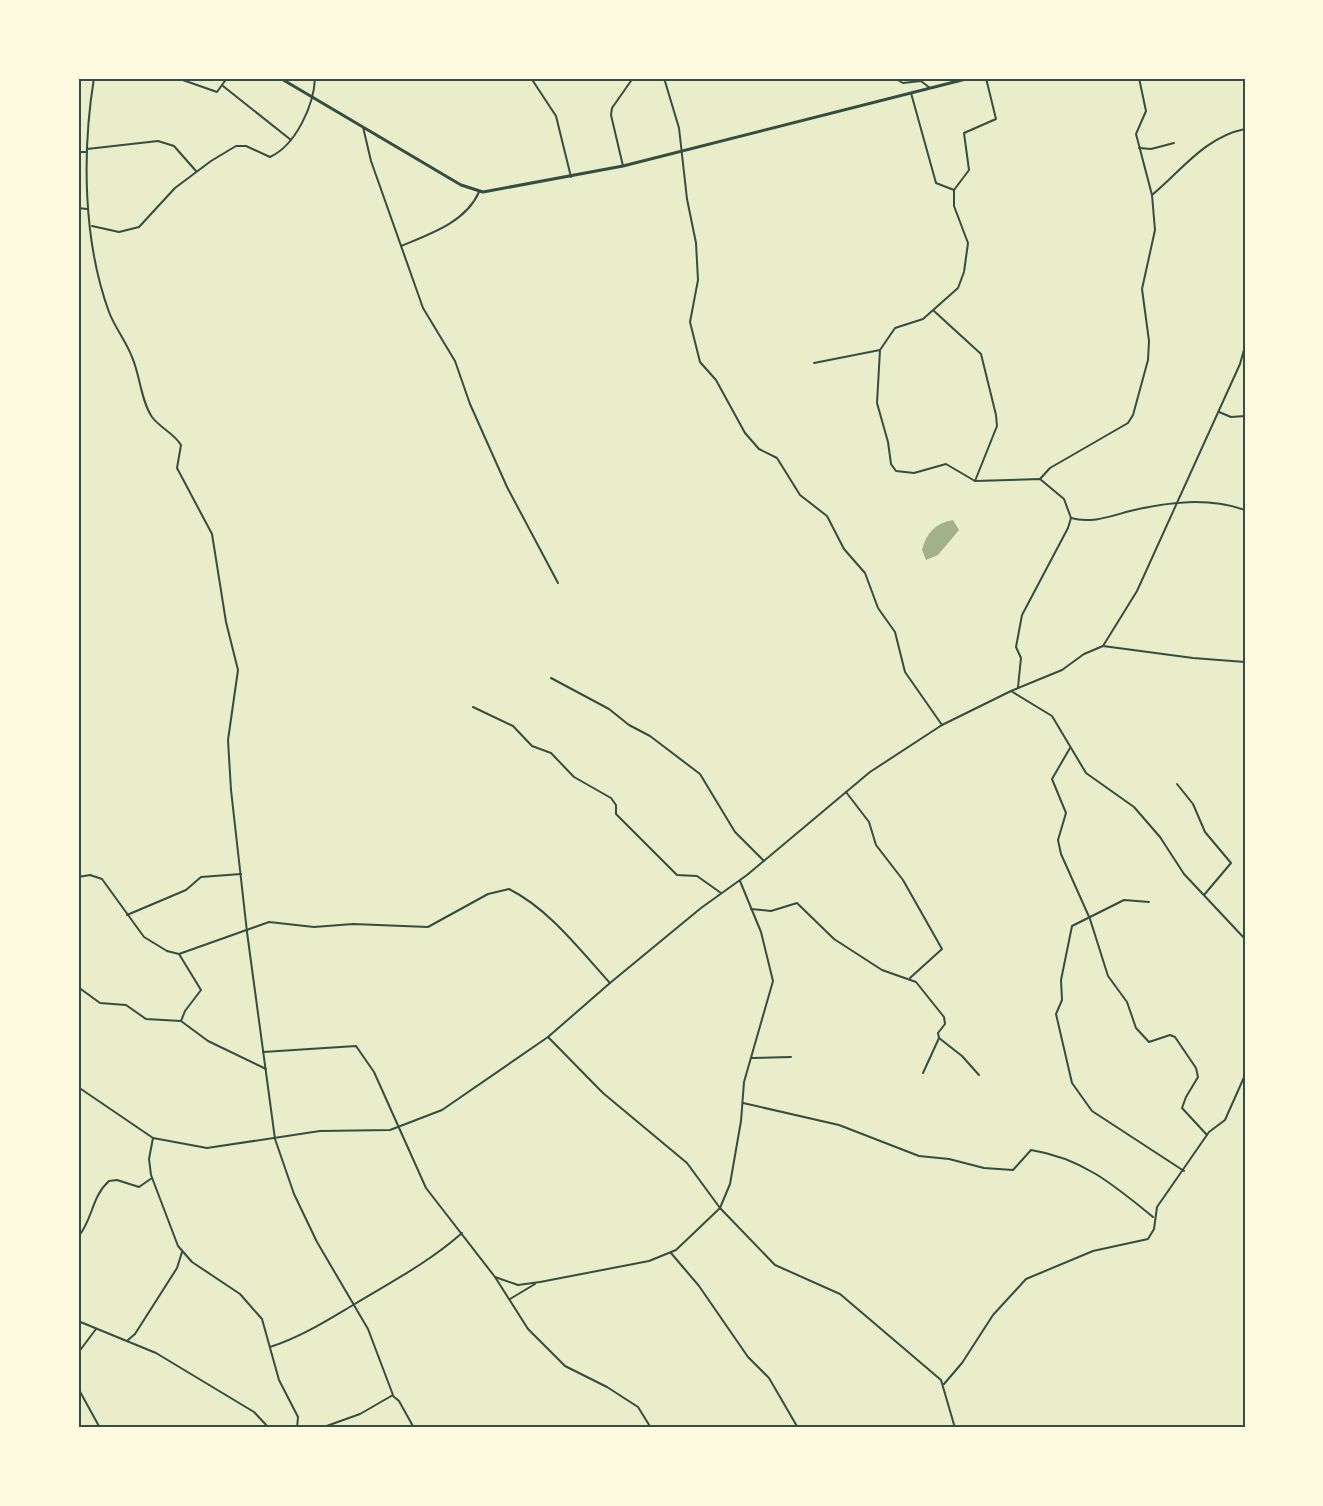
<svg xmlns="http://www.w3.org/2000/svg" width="1323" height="1506" font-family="Rubik,sans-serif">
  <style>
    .water { fill: #a3b18a }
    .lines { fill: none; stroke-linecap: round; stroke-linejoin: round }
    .minor { stroke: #344e41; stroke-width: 2 }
    .tertiary { stroke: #344e41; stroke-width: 2 }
    .secondary { stroke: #344e41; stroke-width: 3 }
    .neatline { fill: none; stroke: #344e41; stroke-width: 2 }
  </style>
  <rect width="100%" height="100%" fill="#e9edc9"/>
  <path class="water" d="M953,520L959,530L938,555L926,560L922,550C926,533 936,523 953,520Z"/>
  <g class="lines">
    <g class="minor">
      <path d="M94,78C82,152 83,241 109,312C115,328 126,341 132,357C140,375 141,401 152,417C160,428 174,433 181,445L177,468L212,534L226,622L238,670L228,740L231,790L247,932L275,1139L294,1194L317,1242L368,1329L393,1395L360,1414L321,1428"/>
      <path d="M177,78L217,92L227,78"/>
      <path d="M531,78L556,116L571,177"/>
      <path d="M664,78L679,128L687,199L696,243L698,280L690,322L700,362L716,380L745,433L759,449L777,458L800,495L827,516L844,549L865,573L878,608L895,632L905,672L942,725"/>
      <path d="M894,78L903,83L921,81L930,88"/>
      <path d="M223,86L291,140"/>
      <path d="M911,93L936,183L954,190"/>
      <path d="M363,127L371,161L423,308L455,361L470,404L507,487L558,583"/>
      <path d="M1139,148L1151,149L1174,143"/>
      <path d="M87,149L158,141L174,146L196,171"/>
      <path d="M78,152H86"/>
      <path d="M623,166L611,115L612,108L633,78"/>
      <path d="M1152,195C1182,170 1205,137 1245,129"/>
      <path d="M78,208L87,209"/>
      <path d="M92,226L119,232L139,227L175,188L211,161L236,146H246L270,157C296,145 314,105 315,78"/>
      <path d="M401,246C430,234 466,222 479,192"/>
      <path d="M934,311L981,354L996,415L997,426L975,481"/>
      <path d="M880,350L877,403L888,442L891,464L896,471L914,473L946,464L975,481L1040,479L1064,499L1071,518C1091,524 1111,516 1130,511C1168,502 1208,497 1245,510"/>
      <path d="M814,363L880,350L895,328L923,319L958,288L964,272L968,243L954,206V190L969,170L964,133L996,119L986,78"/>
      <path d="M1219,412L1231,417L1245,416"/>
      <path d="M1040,479L1050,468L1128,423L1133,415L1148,360L1149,341L1142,289L1155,230L1152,195L1136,134L1146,111L1139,78"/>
      <path d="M1103,646L1193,658L1245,662"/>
      <path d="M551,678L609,709L629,725L650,736L700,774L735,832L764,861"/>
      <path d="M1018,687L1021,658L1016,647L1022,615L1068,528L1071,518"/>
      <path d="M1011,691L1052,716L1086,773L1134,807L1160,837L1184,874L1245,939"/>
      <path d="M473,707L513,726L532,746L551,753L574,777L611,798L616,805V814L677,875L697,876L721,893"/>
      <path d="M1070,748L1052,779L1066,813L1058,840L1061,854L1090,919L1108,976L1127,1002L1136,1028L1149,1042L1170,1035L1175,1037L1196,1068L1198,1077L1186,1097L1182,1108L1207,1135"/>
      <path d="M1177,784L1193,804L1205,832L1231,863L1204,895"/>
      <path d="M846,792L869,822L876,845L903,880L942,949L910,978"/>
      <path d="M78,877L90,875L102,879L144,937L167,951L179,954L269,922L314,927L353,924L428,927L488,894L509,889C549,909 580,950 610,983"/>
      <path d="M1149,902L1124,900L1072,926L1061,980L1062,1000L1056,1014L1072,1083L1092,1111L1184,1171"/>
      <path d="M751,909L771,911L797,903L834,939L882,970L916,982L944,1017L945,1024L938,1033L939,1038L962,1056L979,1075"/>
      <path d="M127,915L186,890L201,877L241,874"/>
      <path d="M179,954L201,990L185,1011L181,1021"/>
      <path d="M78,987L100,1003L126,1005L146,1019L181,1021L208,1041L266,1069"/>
      <path d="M548,1037L603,1093L687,1163L720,1208L775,1265L840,1294L941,1380L955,1428"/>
      <path d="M263,1052L356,1046L374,1072L426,1188L495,1277L528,1329L565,1366L607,1387L638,1407L651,1428"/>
      <path d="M751,1058L791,1057"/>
      <path d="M923,1073L939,1038"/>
      <path d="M743,1103L839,1125L919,1156L949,1159L984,1168L1013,1170L1031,1150C1082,1158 1114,1185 1153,1217"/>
      <path d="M153,1138L149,1159L151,1175L178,1246L192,1262L240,1294L262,1319L279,1380L298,1417L297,1428"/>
      <path d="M78,1237C93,1220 91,1197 109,1181L117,1180L139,1187L152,1178"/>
      <path d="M671,1253L699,1286L748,1357L769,1378L798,1428"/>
      <path d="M495,1277L518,1285L540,1282L649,1261L676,1250L720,1208L730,1184L741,1121L744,1082L773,981L761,932L740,881"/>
      <path d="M510,1299L535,1284"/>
      <path d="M78,1321L156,1353L254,1412L269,1428"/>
      <path d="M128,1340L135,1334L177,1268L182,1252"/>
      <path d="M270,1347C301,1337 326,1321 353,1305C391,1282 428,1263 462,1233"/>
      <path d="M78,1353L96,1329"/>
      <path d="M944,1384L962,1363L993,1315L1026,1279L1093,1251L1148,1239L1154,1229L1157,1207L1209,1132L1225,1120L1245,1075"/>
      <path d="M78,1388L100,1428"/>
      <path d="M393,1396L399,1401L414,1428"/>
    </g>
    <path class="tertiary" d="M78,1087L153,1138L207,1148L320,1131L390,1130L442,1110L548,1037L610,983L701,908L747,875L870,772L942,725L1011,691L1062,670L1084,654L1103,646L1137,591L1240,364L1245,346"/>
    <path class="secondary" d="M280,78L461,185L483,192L623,166L970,78"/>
  </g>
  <rect width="1323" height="1506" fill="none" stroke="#fefae0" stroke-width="159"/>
  <rect x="80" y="80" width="1164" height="1346" class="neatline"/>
</svg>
